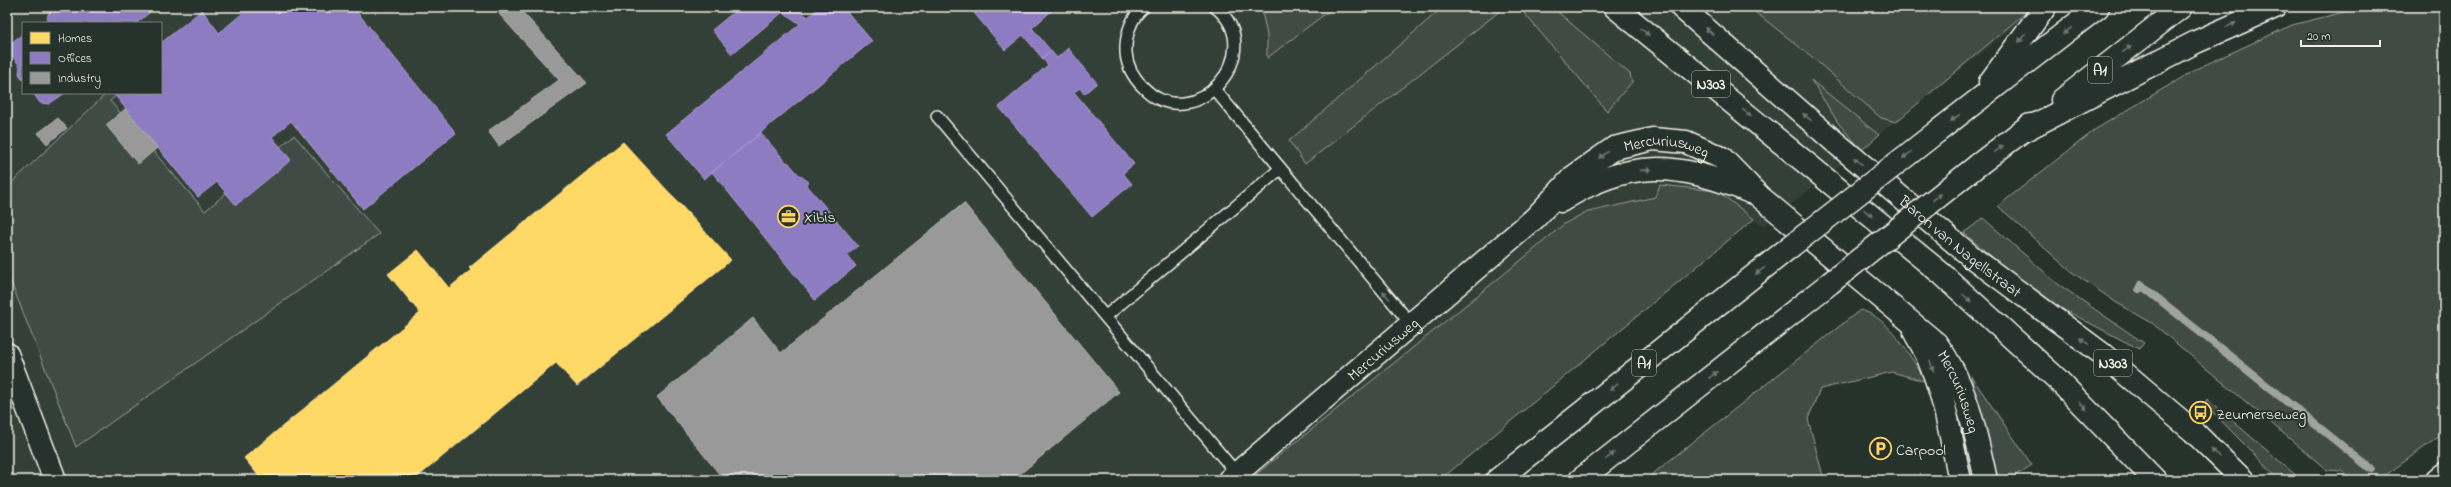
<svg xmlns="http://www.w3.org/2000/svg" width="2451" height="487" font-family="'Indie Flower',sans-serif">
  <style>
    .built { fill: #333f39; fill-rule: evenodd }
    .green { fill: #414b45; stroke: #9a9e96 }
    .homes { fill: #ffd966; stroke: #fce08d }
    .offices { fill: #8e7cc3; stroke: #ad9fce }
    .industry { fill: #999; stroke: #b4b3b1 }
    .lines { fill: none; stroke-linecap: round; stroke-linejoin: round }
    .stream { stroke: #9fa39b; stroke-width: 8 }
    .lane-casing { stroke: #f4f1e8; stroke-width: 14 }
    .street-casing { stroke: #f4f1e8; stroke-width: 25 }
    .secondary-casing { stroke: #f4f1e8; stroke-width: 25 }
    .primary-casing { stroke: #f4f1e8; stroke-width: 25 }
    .highway-casing { stroke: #f4f1e8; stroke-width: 25 }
    .lane { stroke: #26332d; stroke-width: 11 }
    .street { stroke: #26332d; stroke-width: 22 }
    .secondary { stroke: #26332d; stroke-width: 22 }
    .primary { stroke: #26332d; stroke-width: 22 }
    .highway { stroke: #26332d; stroke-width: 22 }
    .highway-bridge-casing { stroke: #f4f1e8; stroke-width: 25; stroke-linecap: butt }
    .highway-bridge { stroke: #26332d; stroke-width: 22 }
    .oneway { fill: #6e766e }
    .labels { text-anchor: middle; stroke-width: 4; stroke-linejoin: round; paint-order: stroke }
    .shield { fill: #26332d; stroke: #b6b8b0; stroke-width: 1 }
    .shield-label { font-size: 15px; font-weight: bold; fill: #f4f1e8 }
    .street-label { font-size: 16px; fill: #f4f1e8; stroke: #26332d }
    .poi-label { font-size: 16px; fill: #f4f1e8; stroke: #26332d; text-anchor: start }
  </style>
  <rect width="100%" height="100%" fill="#26332d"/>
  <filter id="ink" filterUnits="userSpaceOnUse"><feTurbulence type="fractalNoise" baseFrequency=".025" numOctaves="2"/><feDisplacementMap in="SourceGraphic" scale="8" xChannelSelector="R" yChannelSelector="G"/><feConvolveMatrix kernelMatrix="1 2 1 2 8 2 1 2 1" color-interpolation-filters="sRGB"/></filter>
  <g filter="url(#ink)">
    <path class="built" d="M7,7H2039L1764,226L1753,219L1425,480H7ZM23,23H161V93H23Z"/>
    <g class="green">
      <path d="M1261,7H1334L1267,58V35Z"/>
      <path d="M1443,7H1505L1305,164L1289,141Z"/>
      <path d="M1519,7H1552L1630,74L1632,82L1607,111Z"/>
      <path d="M1749,7H2032L1896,122L1881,118L1812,57Z"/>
      <path d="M2364,7H2444V433L2379,480H2354L2342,471L2327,470L2152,323L2117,303L2069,270L1998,206L2096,129L2198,68L2292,25Z"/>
      <path d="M1811,80L1879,135L1862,150L1839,124Z"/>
      <path d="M107,93H119L110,101L205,211L294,135L379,234L76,447L7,272V187Z"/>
      <path d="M1660,185L1717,191L1754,219L1440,480H1249L1530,253L1564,224L1584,213L1655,197Z"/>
      <path d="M1983,218L2058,284L2144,343L2139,349L2038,296L1964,233Z"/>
      <path d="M1860,310C1891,317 1910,358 1927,382L1892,372L1820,389L1808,419L1824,480H1645Z"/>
      <path d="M1971,376L2032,465L2014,476L1993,480Z"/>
      <path d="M2207,399L2298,477L2295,480H2279L2205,404Z"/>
    </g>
    <path class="homes" d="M623,142L731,260L577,386L556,363L414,480H262L244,458L420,313L388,274L418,250L449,288L471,270L469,268Z"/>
    <g class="offices">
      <path d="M58,7H156L137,23H47L48,14Z"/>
      <path d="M250,7H353L456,133L363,209L291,121L272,137L291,160L236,205L217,182L198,197L113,93H161V43L202,10L219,33Z"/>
      <path d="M740,7H794L808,17L820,7H843L872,41L704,179L666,134L800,24L783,12L732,54L712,30Z"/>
      <path d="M969,7H1056L1032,28L1051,51L1042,58L1023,35L1005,50Z"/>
      <path d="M20,36H23V80L19,74L20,66L9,52L11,43Z"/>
      <path d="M1068,48L1097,83L1084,94L1080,88L1074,92L1134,164L1123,173L1132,184L1092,217L999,107L1048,65L1042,58L1051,51L1057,58Z"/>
      <path d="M33,93H65L49,104L40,103Z"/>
      <path d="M761,133L787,163L788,162L798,174L809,182L806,184L858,246L847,255L856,266L815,300L712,172Z"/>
    </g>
    <g class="industry">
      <path d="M508,7H518L587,83L499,146L488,131L559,80L499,14Z"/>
      <path d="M125,109L157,148L138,164L106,125Z"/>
      <path d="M58,118L67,128L47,144L38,133Z"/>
      <path d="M964,203L1119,392L1013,480H724L657,397L753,318L781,353Z"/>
    </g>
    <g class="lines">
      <path class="stream" d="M2139,289L2141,285L2371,469"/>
      <defs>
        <g id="lane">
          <path d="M1144,7C1131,17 1125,36 1126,53C1127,67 1133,77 1143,87C1193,140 1272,51 1215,7"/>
          <path d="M1215,90L1411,324"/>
          <path d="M937,116L1237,474"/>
          <path d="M1106,316L1280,169"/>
        </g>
        <path id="street" d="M7,354L55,480"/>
        <g id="secondary">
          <path d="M1561,201C1628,158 1679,162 1750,192"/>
          <path d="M1915,333C1942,377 1949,429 1960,480"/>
          <path id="s1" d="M1229,480L1535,218L1573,177L1614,148L1653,139L1686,142L1722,158L1759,196L1936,343C1967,384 1975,431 1986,480"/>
        </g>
        <g id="primary">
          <path d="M1615,7L1942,274L2056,378L2155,480"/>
          <path id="s2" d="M1681,7L1836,143L1973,258L2101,353L2193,431L2243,480"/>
        </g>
        <g id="highway">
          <path d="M1990,82L2045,7"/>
          <path d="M2062,100L2181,7"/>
          <path d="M1938,131L2098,7"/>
          <path d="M2019,133L2196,42L2275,7"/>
          <path d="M1978,165L2030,125"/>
          <path d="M1497,480L1790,247"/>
          <path d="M1580,480L1830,283"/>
          <path d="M2437,480L2444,474"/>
        </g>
      </defs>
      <use href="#lane" class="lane-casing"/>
      <use href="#street" class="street-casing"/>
      <use href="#secondary" class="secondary-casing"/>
      <use href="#primary" class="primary-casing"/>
      <use href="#highway" class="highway-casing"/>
      <use href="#lane" class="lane"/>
      <use href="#street" class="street"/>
      <use href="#secondary" class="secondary"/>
      <use href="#primary" class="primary"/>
      <use href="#highway" class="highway"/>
      <defs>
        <g id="highway-bridge">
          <path d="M1790,247L1938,131"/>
          <path d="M1830,283L1978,165"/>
        </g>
      </defs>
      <use href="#highway-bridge" class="highway-bridge-casing"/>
      <use href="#highway-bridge" class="highway-bridge"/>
    </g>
    <defs><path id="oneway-solid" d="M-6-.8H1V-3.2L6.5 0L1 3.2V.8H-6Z"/></defs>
    <g class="oneway">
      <use href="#oneway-solid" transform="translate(2231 25) rotate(-25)"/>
      <use href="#oneway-solid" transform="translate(1709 31) rotate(-139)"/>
      <use href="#oneway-solid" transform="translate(2067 31) rotate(142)"/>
      <use href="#oneway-solid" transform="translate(1645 32) rotate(39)"/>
      <use href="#oneway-solid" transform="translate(2022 38) rotate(127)"/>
      <use href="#oneway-solid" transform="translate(2127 49) rotate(-38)"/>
      <use href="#oneway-solid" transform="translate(1747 113) rotate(39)"/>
      <use href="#oneway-solid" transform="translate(1807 117) rotate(-139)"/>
      <use href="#oneway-solid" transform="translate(1955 118) rotate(143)"/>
      <use href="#oneway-solid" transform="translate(1999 149) rotate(-38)"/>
      <use href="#oneway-solid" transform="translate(1603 155) rotate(144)"/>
      <use href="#oneway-solid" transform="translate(1907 155) rotate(142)"/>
      <use href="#oneway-solid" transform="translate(1858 161) rotate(-140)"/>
      <use href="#oneway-solid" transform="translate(1646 170) rotate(-6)"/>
      <use href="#oneway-solid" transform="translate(1937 197) rotate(-39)"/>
      <use href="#oneway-solid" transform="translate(1868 213) rotate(40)"/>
      <use href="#oneway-solid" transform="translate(1760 271) rotate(142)"/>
      <use href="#oneway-solid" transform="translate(1386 295) rotate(-130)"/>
      <use href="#oneway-solid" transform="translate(1967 298) rotate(42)"/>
      <use href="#oneway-solid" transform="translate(2084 341) rotate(-144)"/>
      <use href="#oneway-solid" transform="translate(1932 366) rotate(68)"/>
      <use href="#oneway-solid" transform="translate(1713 375) rotate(-38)"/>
      <use href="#oneway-solid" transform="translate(1614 387) rotate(142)"/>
      <use href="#oneway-solid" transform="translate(2083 406) rotate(46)"/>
      <use href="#oneway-solid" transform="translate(2215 453) rotate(-136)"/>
      <use href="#oneway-solid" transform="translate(1610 456) rotate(-38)"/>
    </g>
  </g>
  <defs>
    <symbol id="office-ring" viewBox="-11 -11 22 22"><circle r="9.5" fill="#26332d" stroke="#ffd166" stroke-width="1.5"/><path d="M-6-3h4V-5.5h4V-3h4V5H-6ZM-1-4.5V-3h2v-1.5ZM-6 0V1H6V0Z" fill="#ffd166"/></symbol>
    <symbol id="bus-ring" viewBox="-11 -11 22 22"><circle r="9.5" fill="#26332d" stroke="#ffd166" stroke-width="1.5"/><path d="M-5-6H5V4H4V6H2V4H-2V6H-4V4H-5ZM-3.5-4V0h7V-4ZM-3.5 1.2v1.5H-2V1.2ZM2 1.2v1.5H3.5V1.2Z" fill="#ffd166"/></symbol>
    <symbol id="parking-ring" viewBox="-11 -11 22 22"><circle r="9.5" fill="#26332d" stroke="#ffd166" stroke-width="1.5"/><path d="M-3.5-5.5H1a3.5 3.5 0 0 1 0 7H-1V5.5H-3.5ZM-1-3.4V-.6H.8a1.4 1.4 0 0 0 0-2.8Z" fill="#ffd166"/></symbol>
  </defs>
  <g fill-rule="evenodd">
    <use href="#office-ring" x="776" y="204" width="25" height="25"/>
    <use href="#bus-ring" x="2188" y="400" width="25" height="25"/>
    <use href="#parking-ring" x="1868" y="436" width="25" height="25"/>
  </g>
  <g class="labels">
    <g class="shield">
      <rect x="2088" y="57" width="24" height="26" rx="3"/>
      <rect x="1692" y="71" width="38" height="26" rx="3"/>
      <rect x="1632" y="350" width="24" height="26" rx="3"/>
      <rect x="2094" y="350" width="38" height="26" rx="3"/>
    </g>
    <g class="shield-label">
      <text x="2100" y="75">A1</text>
      <text x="1711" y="89">N303</text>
      <text x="1644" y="368">A1</text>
      <text x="2113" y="368">N303</text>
    </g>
    <g class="street-label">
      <text dy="6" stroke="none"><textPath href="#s1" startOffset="563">Mercuriusweg</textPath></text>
      <text dy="6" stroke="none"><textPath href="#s2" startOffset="368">Baron van Nagellstraat</textPath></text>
      <text dy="6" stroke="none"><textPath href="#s1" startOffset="202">Mercuriusweg</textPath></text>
      <text dy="6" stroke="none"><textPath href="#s1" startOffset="959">Mercuriusweg</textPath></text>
    </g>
    <g class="poi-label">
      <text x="804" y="222">Xibis</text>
      <text x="2216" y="419">Zeumerseweg</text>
      <text x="1896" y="455">Carpool</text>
    </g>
  </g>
  <rect width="2451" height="487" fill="none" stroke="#26332d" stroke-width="24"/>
  <rect x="12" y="12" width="2427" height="463" fill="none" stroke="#f4f1e8" stroke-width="1.5" filter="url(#ink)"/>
  <rect x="22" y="22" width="140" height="72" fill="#26332d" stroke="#787f78"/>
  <rect x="30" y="32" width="20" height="12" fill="#ffd966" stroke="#787f78"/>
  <text x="58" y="42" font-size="12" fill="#f4f1e8">Homes</text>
  <rect x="30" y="52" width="20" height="12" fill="#8e7cc3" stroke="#787f78"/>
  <text x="58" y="62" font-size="12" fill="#f4f1e8">Offices</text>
  <rect x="30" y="72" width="20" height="12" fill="#999999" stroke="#787f78"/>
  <text x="58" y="82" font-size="12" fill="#f4f1e8">Industry</text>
  <path d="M2301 40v6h79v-6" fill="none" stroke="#f4f1e8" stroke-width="2"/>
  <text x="2307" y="40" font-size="12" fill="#f4f1e8" stroke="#26332d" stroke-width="3" paint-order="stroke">20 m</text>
</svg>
